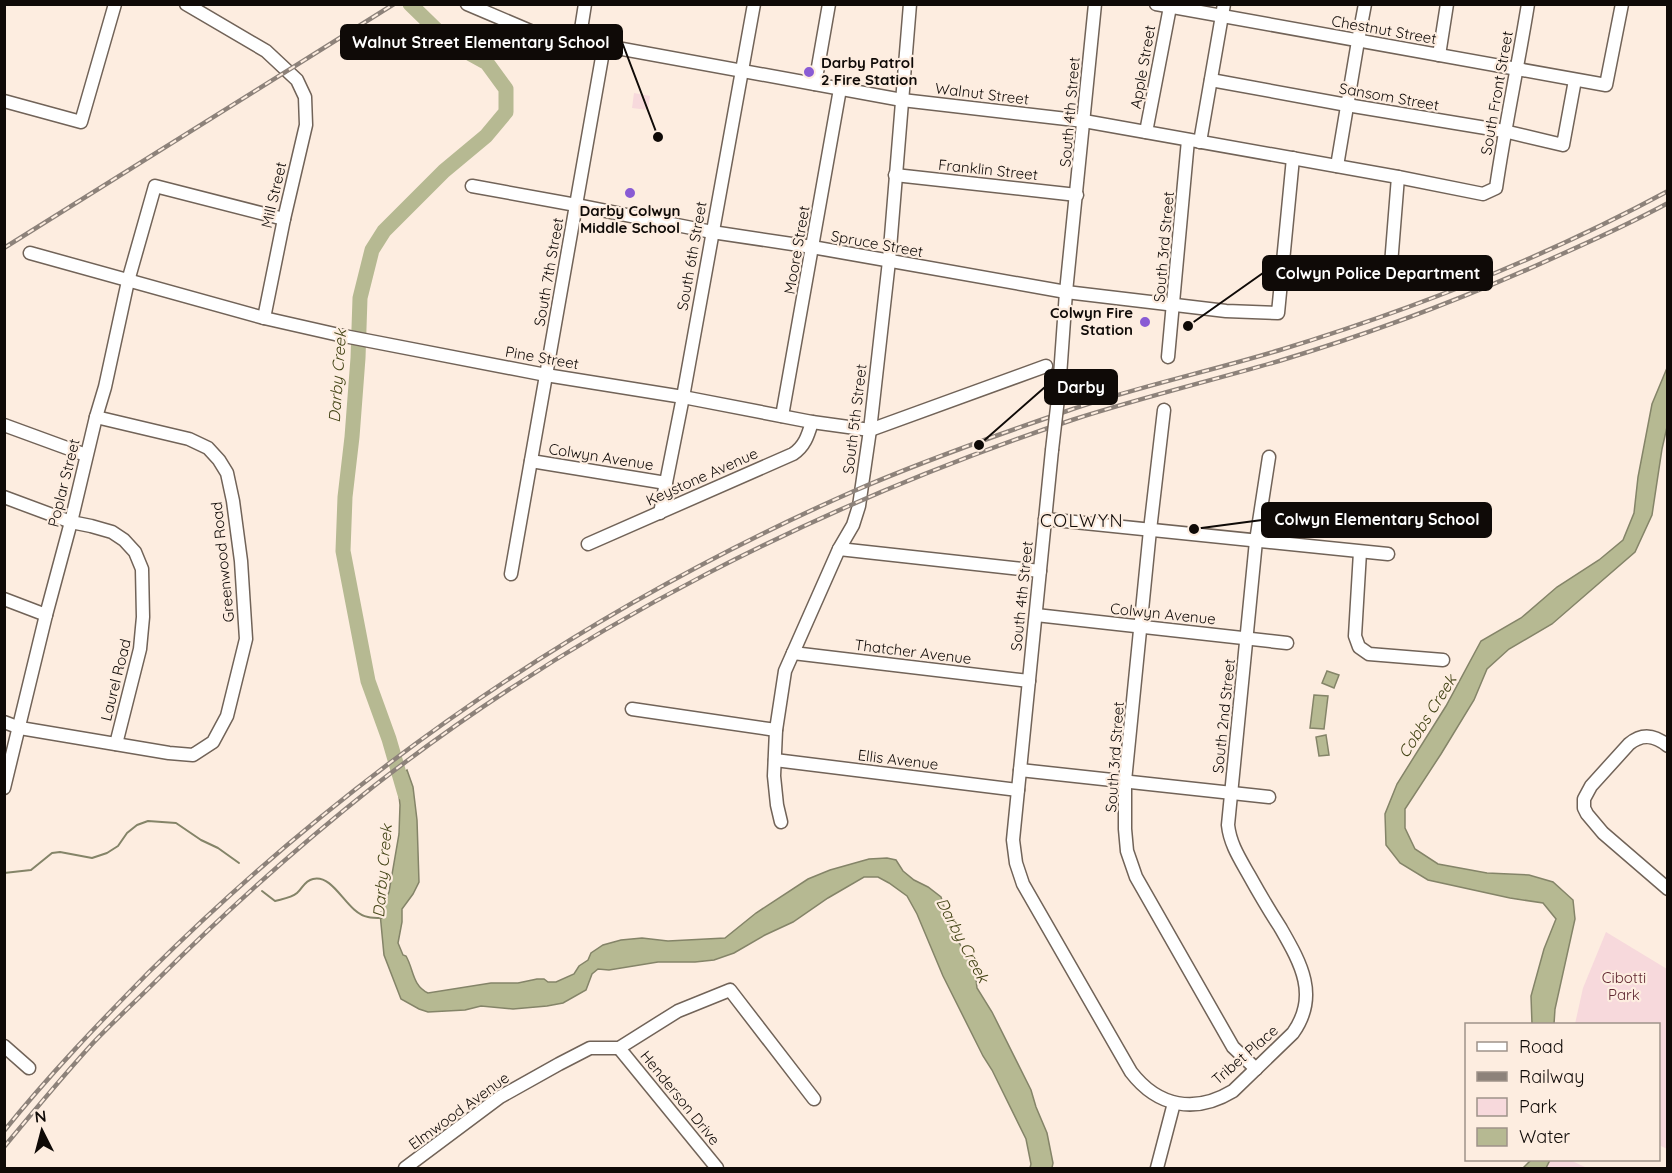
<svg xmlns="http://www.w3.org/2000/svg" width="1672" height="1173" font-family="Quicksand,sans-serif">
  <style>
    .green { fill: #f7d9dc }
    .water { fill: #b6b992; stroke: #848468; stroke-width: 1.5 }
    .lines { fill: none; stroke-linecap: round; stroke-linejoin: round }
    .stream { stroke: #848468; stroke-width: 2 }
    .river { stroke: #b6b992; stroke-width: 15 }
    .minor-casing { stroke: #716358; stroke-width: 15 }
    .minor { stroke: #fff; stroke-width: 12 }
    .rail-casing { stroke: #8d827a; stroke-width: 4.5 }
    .rail { stroke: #fdede0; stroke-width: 2; stroke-dasharray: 7; stroke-linecap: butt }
    .minor-bridge-casing { stroke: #716358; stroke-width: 15; stroke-linecap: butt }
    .minor-bridge { stroke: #fff; stroke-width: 12 }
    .poi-dot { fill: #895bd4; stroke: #fdede0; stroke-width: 2 }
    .labels { text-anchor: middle; stroke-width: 4.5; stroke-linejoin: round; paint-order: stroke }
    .street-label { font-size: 15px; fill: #0f0a07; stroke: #fdede0 }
    .poi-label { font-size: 15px; font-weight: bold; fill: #0f0a07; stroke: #fdede0; text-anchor: start }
    .park-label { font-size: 15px; fill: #5f262f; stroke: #fdede0 }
    .water-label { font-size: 16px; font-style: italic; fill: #414213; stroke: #fdede0 }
    .quarter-label { font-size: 18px; letter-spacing: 1.5px; fill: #0f0a07; stroke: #fdede0 }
    .leader { fill: none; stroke: #0f0a07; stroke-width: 2 }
    .callout-dot { fill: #0f0a07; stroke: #fdede0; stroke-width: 2 }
    .callout { fill: #0f0a07; stroke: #0f0a07; stroke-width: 2 }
    .callout-label { font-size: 16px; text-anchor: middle; font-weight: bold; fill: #fff }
  </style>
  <rect width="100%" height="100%" fill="#fdede0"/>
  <g class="green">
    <path d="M634,93L650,96L648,110L632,108Z"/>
    <path d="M1606,932L1667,969V1149L1659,1145L1658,1024H1575L1583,988Z"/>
    <path d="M1546,1160H1570L1587,1168H1540Z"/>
  </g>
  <g class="water">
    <path d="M1667,368V427L1662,449L1652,515L1635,552L1552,624L1509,649L1487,669L1474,700L1441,754L1405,809V828L1415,849L1438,864L1487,873L1529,875L1553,882L1573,900L1575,919L1555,1009L1554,1024H1532L1531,996L1544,949L1556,919L1543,903L1510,898L1428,880L1400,863L1386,845L1385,814L1397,784L1446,706L1481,641L1521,618L1557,587L1599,560L1623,540L1634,513L1638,477L1652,404Z"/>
    <path d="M1327,671L1339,675L1334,688L1322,683Z"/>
    <path d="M1314,695L1328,696L1324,729L1310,728Z"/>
    <path d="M1326,735L1329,755L1319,756L1316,737Z"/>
    <path d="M407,770L413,787L417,820L419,882L413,894L402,909V922L398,943L403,955L406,956C414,970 412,985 428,993L491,983H518L537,979H544L548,982H556L574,974L579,966L588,960L591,953L603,945L621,940L642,938L668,941L725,938L756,913L808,879L830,870L869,859L887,858L896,860L903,871L914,880L928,887L941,897L951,929L964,951L974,962L977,988L992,1012L1031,1090L1036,1107L1047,1133L1053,1163L1052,1168H1030L1031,1164L1026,1139L992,1070L983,1056L943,976L917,914L907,896L889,883L878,877H864L828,898L793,922L765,935L734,953L714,960L695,962H658L609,970L598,969L592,974L586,990L563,1003L547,1006L513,1009L481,1006L465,1010L428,1012L419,1009L401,999L384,955L380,913L383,910V905L389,892L399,834L400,805L397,778Z"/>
    <path d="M1531,1160H1550L1546,1168H1523Z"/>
  </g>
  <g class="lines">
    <g class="stream">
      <path d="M4,873L31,870L52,853L60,852L92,858L107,853L118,846L127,833L137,825L148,821L176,823L201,840L218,848L239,863"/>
      <path d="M262,891L275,901C282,899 291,898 297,893C303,888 304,881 313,879C335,874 346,913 368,917C372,918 378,918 382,918"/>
    </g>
    <path class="river" d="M405,794L389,739L368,681L343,551L345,497L352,437L358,358L360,298L372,250L384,231L444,171L486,136L506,112V89L487,63L449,42L410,4"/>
    <defs>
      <g id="minor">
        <path d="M186,4L266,51L297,80L305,97L306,125L284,219L264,318"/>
        <path d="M467,4L535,33L902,100L1084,121L1398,177L1483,194L1496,188C1505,126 1518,66 1528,4"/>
        <path d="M1156,4L1606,85L1622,4"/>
        <path d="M579,42L585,4"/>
        <path d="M1439,55L1447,4"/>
        <path d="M1211,80L1347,105L1504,131L1563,145L1575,80"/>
        <path d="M815,84L829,4"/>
        <path d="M4,101L81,122L115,4"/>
        <path d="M1146,132L1170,7"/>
        <path d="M1200,142L1224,4"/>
        <path d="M1337,166L1358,41L1365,4"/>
        <path d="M895,175L1077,195"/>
        <path d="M472,186L576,205L712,232L812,247L1066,292L1226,311L1278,313L1293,158"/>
        <path d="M30,253L264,318L339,335L546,375L683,397L812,422L870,430L1046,366"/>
        <path d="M1390,277L1398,177"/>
        <path d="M1168,357L1188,140"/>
        <path d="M1059,390L1066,292L1095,4"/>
        <path d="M1164,410L1150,530L1125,781V829L1127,851L1136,877L1233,1047L1256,1069"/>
        <path d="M782,416L840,89"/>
        <path d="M4,425L86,455"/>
        <path d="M1052,450L1013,840L1016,863L1023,884L1131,1072C1158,1107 1195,1114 1233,1091L1293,1033C1320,995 1300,962 1280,927C1269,910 1259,893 1249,875C1240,859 1230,844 1228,825L1256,541L1269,457"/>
        <path d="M531,461L666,483"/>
        <path d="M4,497L71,522L91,526L112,532L124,540L135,552L142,569L143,617L140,649L116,744"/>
        <path d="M660,513L683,397L754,4"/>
        <path d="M1045,519L1388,554"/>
        <path d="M588,544L793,454C805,446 808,435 812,422"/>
        <path d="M839,549L1040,571"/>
        <path d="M1360,552L1355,636L1359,647L1369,654L1443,660"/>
        <path d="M511,574L604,46"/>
        <path d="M4,599L46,615"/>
        <path d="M1036,615L1287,643"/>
        <path d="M793,653L1029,681"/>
        <path d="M632,709L776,730"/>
        <path d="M4,722L20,728L169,753L193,755L213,742L227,716L246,639L241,561L233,501L227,473L219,460L208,448L189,439L96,417"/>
        <path d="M1668,746C1655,735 1642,733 1629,744L1591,786L1584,799V808L1587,814L1603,833L1668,889"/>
        <path d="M775,760L1018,790"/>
        <path d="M1020,770L1269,797"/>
        <path d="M4,788L46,615L71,522L96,417L105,387L128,281L155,186L284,219"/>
        <path d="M781,822L777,805L774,776L776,730L785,671L839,549L853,525L859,506L870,430L889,261L910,4"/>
        <path d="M4,1046L29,1068"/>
        <path d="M619,1048L717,1168"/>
        <path d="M405,1168L500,1097L559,1064L590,1048H619L678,1011L730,990L814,1099"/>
        <path d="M1157,1168L1174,1103"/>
      </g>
    </defs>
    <use href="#minor" class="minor-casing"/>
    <use href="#minor" class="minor"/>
    <defs>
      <g id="rail">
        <path d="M4,248L394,4"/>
        <path d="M4,1131C49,1075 99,1023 149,972C354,768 589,608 854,491C923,461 994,436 1064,412C1135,387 1208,372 1280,350C1414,309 1544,258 1668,191"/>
        <path d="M4,1147C33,1112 62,1077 93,1043C113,1022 135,1002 156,981C225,912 297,847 374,786C582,624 823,503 1072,420C1140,398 1210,381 1279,361C1376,332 1470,296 1562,254C1598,238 1633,222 1668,203"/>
      </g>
    </defs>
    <use href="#rail" class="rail-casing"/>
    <use href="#rail" class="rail"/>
    <defs>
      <path id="minor-bridge" d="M1052,450L1059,390"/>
    </defs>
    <use href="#minor-bridge" class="minor-bridge-casing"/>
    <use href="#minor-bridge" class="minor-bridge"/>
  </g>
  <g class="poi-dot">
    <circle cx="809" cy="72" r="6"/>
    <circle cx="630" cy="193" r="6"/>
    <circle cx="1145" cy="322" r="6"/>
  </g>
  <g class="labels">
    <g class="street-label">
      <text transform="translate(1384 30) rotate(10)" y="5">Chestnut Street</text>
      <text transform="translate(1143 67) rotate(-80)" y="5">Apple Street</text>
      <text transform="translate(1497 93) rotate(-80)" y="5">South Front Street</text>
      <text transform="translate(982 94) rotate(7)" y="5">Walnut Street</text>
      <text transform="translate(1389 97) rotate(10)" y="5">Sansom Street</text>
      <text transform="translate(1070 112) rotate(-85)" y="5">South 4th Street</text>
      <text transform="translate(988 170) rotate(6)" y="5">Franklin Street</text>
      <text transform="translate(274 195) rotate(-77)" y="5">Mill Street</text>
      <text transform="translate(877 244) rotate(10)" y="5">Spruce Street</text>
      <text transform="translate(1164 247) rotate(-85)" y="5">South 3rd Street</text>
      <text transform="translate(797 250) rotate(-80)" y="5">Moore Street</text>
      <text transform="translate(692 256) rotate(-80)" y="5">South 6th Street</text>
      <text transform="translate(549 272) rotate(-80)" y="5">South 7th Street</text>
      <text transform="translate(542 358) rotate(10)" y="5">Pine Street</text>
      <text transform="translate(855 419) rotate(-83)" y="5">South 5th Street</text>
      <text transform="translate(601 457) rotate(9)" y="5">Colwyn Avenue</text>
      <text transform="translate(702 477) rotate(-24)" y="5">Keystone Avenue</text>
      <text transform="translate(64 483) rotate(-76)" y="5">Poplar Street</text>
      <text transform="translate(223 562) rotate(-96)" y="5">Greenwood Road</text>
      <text transform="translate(1022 596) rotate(-84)" y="5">South 4th Street</text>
      <text transform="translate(1163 614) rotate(6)" y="5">Colwyn Avenue</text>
      <text transform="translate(913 652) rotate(7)" y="5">Thatcher Avenue</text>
      <text transform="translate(116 680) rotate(-76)" y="5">Laurel Road</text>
      <text transform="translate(1224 716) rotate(-84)" y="5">South 2nd Street</text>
      <text transform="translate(1115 757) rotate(-86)" y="5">South 3rd Street</text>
      <text transform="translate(898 760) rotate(7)" y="5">Ellis Avenue</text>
      <text transform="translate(1245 1055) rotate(-41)" y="5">Tribet Place</text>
      <text transform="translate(680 1098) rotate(51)" y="5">Henderson Drive</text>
      <text transform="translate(459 1111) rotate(-36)" y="5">Elmwood Avenue</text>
    </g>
    <g class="poi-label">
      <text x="821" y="68">Darby Patrol<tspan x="821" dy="17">2 Fire Station</tspan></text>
      <text x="630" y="216" text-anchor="middle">Darby Colwyn<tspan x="630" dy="17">Middle School</tspan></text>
      <text x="1133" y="318" text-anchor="end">Colwyn Fire<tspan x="1133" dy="17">Station</tspan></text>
    </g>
    <g class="park-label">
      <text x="1624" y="983">Cibotti<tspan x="1624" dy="17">Park</tspan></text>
    </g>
    <g class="water-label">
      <text transform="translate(337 376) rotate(-86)" y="6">Darby Creek</text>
      <text transform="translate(1427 716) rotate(-58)" y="6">Cobbs Creek</text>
      <text transform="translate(382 871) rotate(-85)" y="6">Darby Creek</text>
      <text transform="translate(963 940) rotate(62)" y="6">Darby Creek</text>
    </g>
    <g class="quarter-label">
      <text x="1082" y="527">COLWYN</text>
    </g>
  </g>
  <path class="leader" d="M658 137L622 42M1188 326L1263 273M979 445L1045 387M1194 529L1262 520"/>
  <g class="callout-dot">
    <circle cx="658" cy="137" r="6"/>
    <circle cx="1188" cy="326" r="6"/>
    <circle cx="979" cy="445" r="6"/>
    <circle cx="1194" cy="529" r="6"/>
  </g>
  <g class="callout">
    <rect x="341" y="25" width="281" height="34" rx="6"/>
    <rect x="1263" y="256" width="229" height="34" rx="6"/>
    <rect x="1045" y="370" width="72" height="34" rx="6"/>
    <rect x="1262" y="503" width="229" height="34" rx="6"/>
  </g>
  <g class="callout-label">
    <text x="481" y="48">Walnut Street Elementary School</text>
    <text x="1378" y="279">Colwyn Police Department</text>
    <text x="1081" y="393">Darby</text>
    <text x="1377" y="525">Colwyn Elementary School</text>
  </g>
  <rect width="1672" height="1173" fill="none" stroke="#0f0a07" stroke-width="12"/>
  <rect x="1465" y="1023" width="195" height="138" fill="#fdede0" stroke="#9e9289" stroke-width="1.5"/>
  <rect x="1477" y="1042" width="30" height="9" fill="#ffffff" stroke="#9e9289" stroke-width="1.5"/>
  <text x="1519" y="1053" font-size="18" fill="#0f0a07">Road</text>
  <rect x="1477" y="1072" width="30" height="9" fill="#8d827a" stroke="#9e9289" stroke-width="1.5"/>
  <text x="1519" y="1083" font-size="18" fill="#0f0a07">Railway</text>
  <rect x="1477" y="1098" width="30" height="18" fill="#f7d9dc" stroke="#9e9289" stroke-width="1.5"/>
  <text x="1519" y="1113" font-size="18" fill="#0f0a07">Park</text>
  <rect x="1477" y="1128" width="30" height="18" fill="#b6b992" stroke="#9e9289" stroke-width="1.5"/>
  <text x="1519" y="1143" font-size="18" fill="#0f0a07">Water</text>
  <g transform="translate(42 1131) rotate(354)" stroke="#fdede0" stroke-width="4.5" paint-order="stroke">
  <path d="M0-4.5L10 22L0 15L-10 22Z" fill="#0f0a07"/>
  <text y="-9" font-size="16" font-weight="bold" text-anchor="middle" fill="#0f0a07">N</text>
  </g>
</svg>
